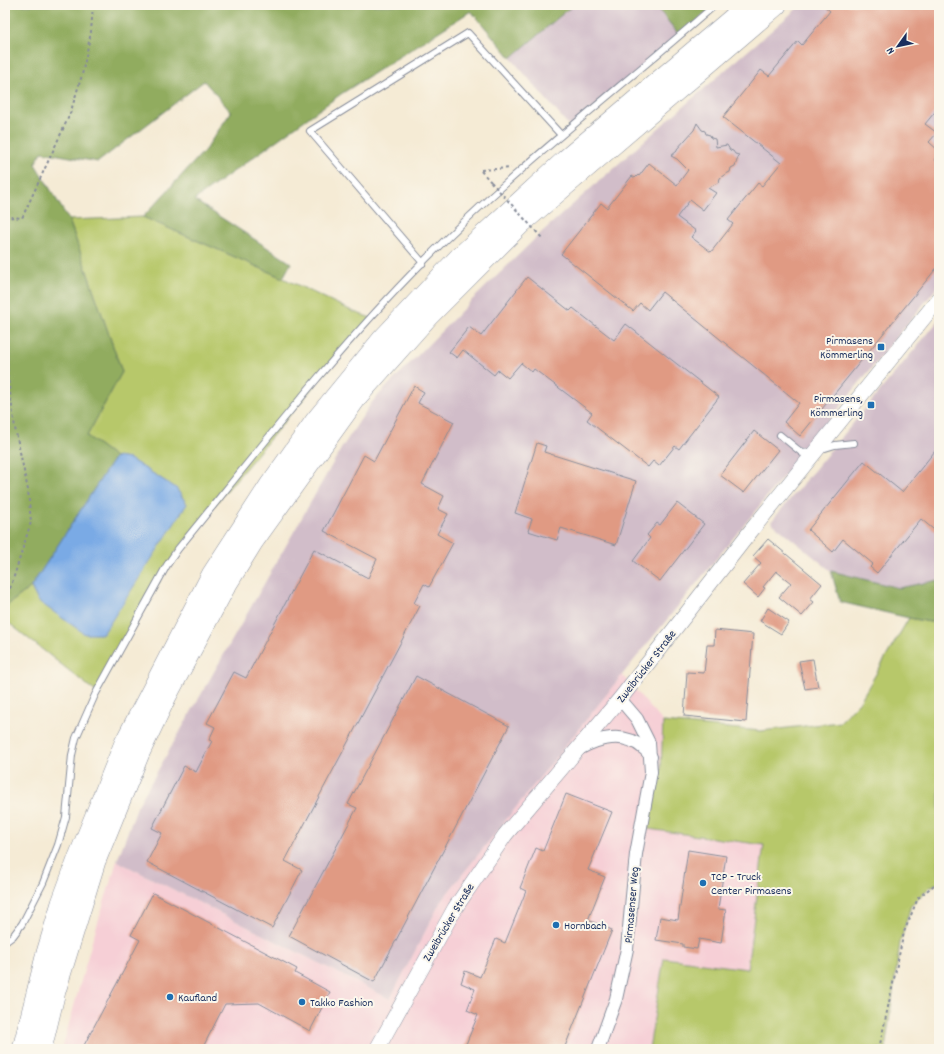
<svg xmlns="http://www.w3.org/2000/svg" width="944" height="1054" font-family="Dekko,sans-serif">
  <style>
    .built { fill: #f6cfd6 }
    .industrial { fill: #d1bdc9 }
    .green { fill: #b7c86b; stroke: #697c64 }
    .forest { fill: #91ac5f; stroke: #566e5e }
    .water { fill: #7aaae5; stroke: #4a6ca2 }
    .building { fill: #e09a83 }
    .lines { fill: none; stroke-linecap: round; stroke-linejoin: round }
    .service-casing { stroke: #888d9a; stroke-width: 8 }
    .minor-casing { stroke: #888d9a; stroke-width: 14 }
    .tertiary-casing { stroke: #888d9a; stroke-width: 16 }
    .trunk-casing { stroke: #888d9a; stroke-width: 22 }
    .path { stroke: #888d9a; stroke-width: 2; stroke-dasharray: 3 3; stroke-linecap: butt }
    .service { stroke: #fff; stroke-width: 6 }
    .minor { stroke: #fff; stroke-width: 12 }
    .tertiary { stroke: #fff; stroke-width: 15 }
    .trunk { stroke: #fff; stroke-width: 21 }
    .path-bridge { stroke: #888d9a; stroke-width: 2; stroke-dasharray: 3 3; stroke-linecap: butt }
    .poi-dot { fill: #1f6fb2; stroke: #fbf7ec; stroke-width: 1.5 }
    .labels { text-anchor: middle; stroke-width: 4; stroke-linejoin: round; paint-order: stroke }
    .poi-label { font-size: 12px; fill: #1b2f5e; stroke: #fbf7ec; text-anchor: start }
    .street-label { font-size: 12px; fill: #1b2f5e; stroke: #fbf7ec }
  </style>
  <rect width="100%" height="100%" fill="#fbf7ec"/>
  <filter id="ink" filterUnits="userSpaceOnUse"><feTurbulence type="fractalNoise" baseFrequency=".025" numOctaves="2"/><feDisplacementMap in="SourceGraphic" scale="8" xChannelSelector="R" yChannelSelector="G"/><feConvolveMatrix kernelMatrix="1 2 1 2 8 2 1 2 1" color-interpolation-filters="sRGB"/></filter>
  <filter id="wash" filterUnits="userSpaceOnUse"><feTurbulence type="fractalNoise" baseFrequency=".012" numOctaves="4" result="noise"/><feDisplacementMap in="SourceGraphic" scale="16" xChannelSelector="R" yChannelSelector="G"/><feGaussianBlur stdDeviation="0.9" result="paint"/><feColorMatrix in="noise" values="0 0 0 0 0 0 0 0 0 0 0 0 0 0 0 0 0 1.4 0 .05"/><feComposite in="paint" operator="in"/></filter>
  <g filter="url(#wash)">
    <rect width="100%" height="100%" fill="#f5ebd5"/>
    <path class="built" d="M622,675L663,722L661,770L648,829L764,845L747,969L665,958L649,1049H62L93,938L117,861L390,999L441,901Z"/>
    <g class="industrial">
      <path d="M573,5H655L680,36L570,127L511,58Z"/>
      <path d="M801,5H939V285L622,675L441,901L390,999L117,861L137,807L341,449L372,402L470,302L543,231L670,118Z"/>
      <path d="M939,320V580L899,588L831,571L771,522Z"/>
    </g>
    <g class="green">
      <path d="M143,217L283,278L354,312L371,318L178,549L96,692L5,620V607L31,587L38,601L187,504L176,488L130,459L115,457L87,436L122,372L69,220Z"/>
      <path d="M909,618L930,622L939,621V883L930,887L911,905L900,943L885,1049H649L664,958L747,969L764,845L648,829L661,770L663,722L761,731L840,722L860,701Z"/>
    </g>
    <g class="forest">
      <path d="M5,5H573L511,58L471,11L341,94L194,200L291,263L283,278L143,217L205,150L231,112L204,81L98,162L42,152L35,164L69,220L122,372L87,436L115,457L31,587L5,607Z"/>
      <path d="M655,5H715L680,36Z"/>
      <path d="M831,571L899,588L939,580V621L930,622L909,618L840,602Z"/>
    </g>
    <path class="water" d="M115,457L130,459L176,488L187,504L103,634H85L38,601L31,587Z"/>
    <g id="blocks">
      <g class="building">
        <path d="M823,5H939V107L925,124L937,133L929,142L939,151V155L935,160L939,164V265L800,436L784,422L799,403L662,292L648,310L640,303L633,311L561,254L601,203L607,208L632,176L635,178L638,175L639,176L649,163L677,185L688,170L677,159L671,156L677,151V149L694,130L697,123L702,130L705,131L706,134L710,135L711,138L715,139L716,147L727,145L730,150L733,151L735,154L739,155L735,166L731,168L730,172L724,175L720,178L719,182L708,188L716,193L703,210L690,200L677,217L696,231L691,237L711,252L733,224L728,220L758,183L762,186L781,163L723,117L761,70L769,76L798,41L802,45L830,11Z"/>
        <path d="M527,277L570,311L573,308L614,340L626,324L719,397L679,449L675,446L659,466L653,461L648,467L587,420L592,413L534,369L532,372L521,363L508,378L498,370L494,375L463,350L457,358L449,352L469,327L481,336Z"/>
        <path d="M414,386L424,392L418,403L454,422L422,484L444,496L438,509L448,514L437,534L453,543L429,587L424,584L414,603L420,606L285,861L302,870L272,928L147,862L162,833L152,828L184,766L196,772L212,741L209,740L215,727L207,723L234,672L246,678L314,549L368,578L377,559L324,531L364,455L374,461Z"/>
        <path d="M754,431L778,450L744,493L720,475Z"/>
        <path d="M537,443L546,446L544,452L636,481L616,545L561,528L557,540L528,531L532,519L515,513Z"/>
        <path d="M939,446V534L921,519L877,573L870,567L873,564L843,539L833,552L808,530L864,461L902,492Z"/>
        <path d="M677,503L704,524L660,581L633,561L650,538L647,535L657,523L660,525Z"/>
        <path d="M768,539L822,584L810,599L814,602L802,616L779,597L791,583L776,571L763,587L765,588L758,597L743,584L761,563L753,556Z"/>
        <path d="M768,608L789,622L781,634L760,621Z"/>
        <path d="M715,630L753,634L746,722L684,716L687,672L704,673L707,645H714Z"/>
        <path d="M813,659L818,687L805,689L799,661Z"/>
        <path d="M416,676L509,726L374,982L289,936L357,808L348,804Z"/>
        <path d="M566,794L612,812L588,870L605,877L588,920L612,930L564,1049H464L478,1015L467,1010L475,989L461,983L465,971L480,977L496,939L505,943L526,891L520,888L536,848L543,851Z"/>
        <path d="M688,850L726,856L718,909L726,910L721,943L699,939L697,949L683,947V944L656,940L660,917L678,920Z"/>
        <path d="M153,893L297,969L295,973L330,992L310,1031L259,1003L225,1004L202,1049H82L140,940L131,935Z"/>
      </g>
    </g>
  </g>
  <g filter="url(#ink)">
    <use href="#blocks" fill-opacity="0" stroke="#888d9a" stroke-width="1"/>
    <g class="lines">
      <defs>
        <g id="service">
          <path d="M423,263L310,131L468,33L561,135"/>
          <path d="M780,435L802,453L811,452"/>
          <path d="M822,449L835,445L854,443"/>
          <path d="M5,942L13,936L22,924L43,883L58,845L66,817L72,755L76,738L95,695L167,565L178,549C257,452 334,352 423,262C514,169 617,91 715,5"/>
        </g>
        <g id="minor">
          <path d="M579,749C598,738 624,731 643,748C646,750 649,754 651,757"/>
          <path d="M598,1049L616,999L627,949L636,854L651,772L649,743L637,719L620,699"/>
        </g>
        <path id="tertiary" d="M377,1049L455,908L505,835L620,699L750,532L939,299"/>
        <g id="trunk">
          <path d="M23,1049L47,953L62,903L79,857L125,743L212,575L271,484L315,422L383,339L460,257L566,160L749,5"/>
          <path d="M41,1049L55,991L95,861L139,753L166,696L224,588L253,541L358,395L428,316L521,223L776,5"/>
        </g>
      </defs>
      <use href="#service" class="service-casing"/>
      <use href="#minor" class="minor-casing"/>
      <use href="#tertiary" class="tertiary-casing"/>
      <use href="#trunk" class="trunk-casing"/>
      <g class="path">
        <path d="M481,170L511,168"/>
        <path d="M481,171L491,182"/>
        <path d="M5,220L12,217L22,218L70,114L82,75L91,32L93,5"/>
        <path d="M5,309L7,328L8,378L15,428L28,490L31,522L11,586L5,598"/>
        <path d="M879,1049L904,932L918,898L939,881"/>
      </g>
      <use href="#service" class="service"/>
      <use href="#minor" class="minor"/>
      <use href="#tertiary" class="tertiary"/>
      <use href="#trunk" class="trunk"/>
      <path class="path-bridge" d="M491,182L542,238"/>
    </g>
  </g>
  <g class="poi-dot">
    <rect x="877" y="343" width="8" height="8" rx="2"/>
    <rect x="867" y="401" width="8" height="8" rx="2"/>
    <circle cx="703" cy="883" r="4"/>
    <circle cx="556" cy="925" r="4"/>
    <circle cx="170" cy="997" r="4"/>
    <circle cx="302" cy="1002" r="4"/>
  </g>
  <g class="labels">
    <g class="poi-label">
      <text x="873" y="344" text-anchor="end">Pirmasens<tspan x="873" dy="14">Kömmerling</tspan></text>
      <text x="863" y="402" text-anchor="end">Pirmasens,<tspan x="863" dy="14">Kömmerling</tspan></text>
      <text x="711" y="880">TCP - Truck<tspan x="711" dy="14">Center Pirmasens</tspan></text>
      <text x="564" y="929">Hornbach</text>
      <text x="178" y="1001">Kaufland</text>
      <text x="310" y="1006">Takko Fashion</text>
    </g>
    <g class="street-label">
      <text transform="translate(646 666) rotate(-52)" y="4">Zweibrücker Straße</text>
      <text transform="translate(631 905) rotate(-85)" y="4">Pirmasenser Weg</text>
      <text transform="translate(448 922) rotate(-59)" y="4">Zweibrücker Straße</text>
    </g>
  </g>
  <rect width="944" height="1054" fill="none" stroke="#fbf7ec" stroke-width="20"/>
  <g transform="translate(898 46) rotate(237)" stroke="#fbf7ec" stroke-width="3" paint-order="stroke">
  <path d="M0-3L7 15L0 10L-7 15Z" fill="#1b2f5e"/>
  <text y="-6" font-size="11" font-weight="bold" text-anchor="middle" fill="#1b2f5e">N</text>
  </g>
</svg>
